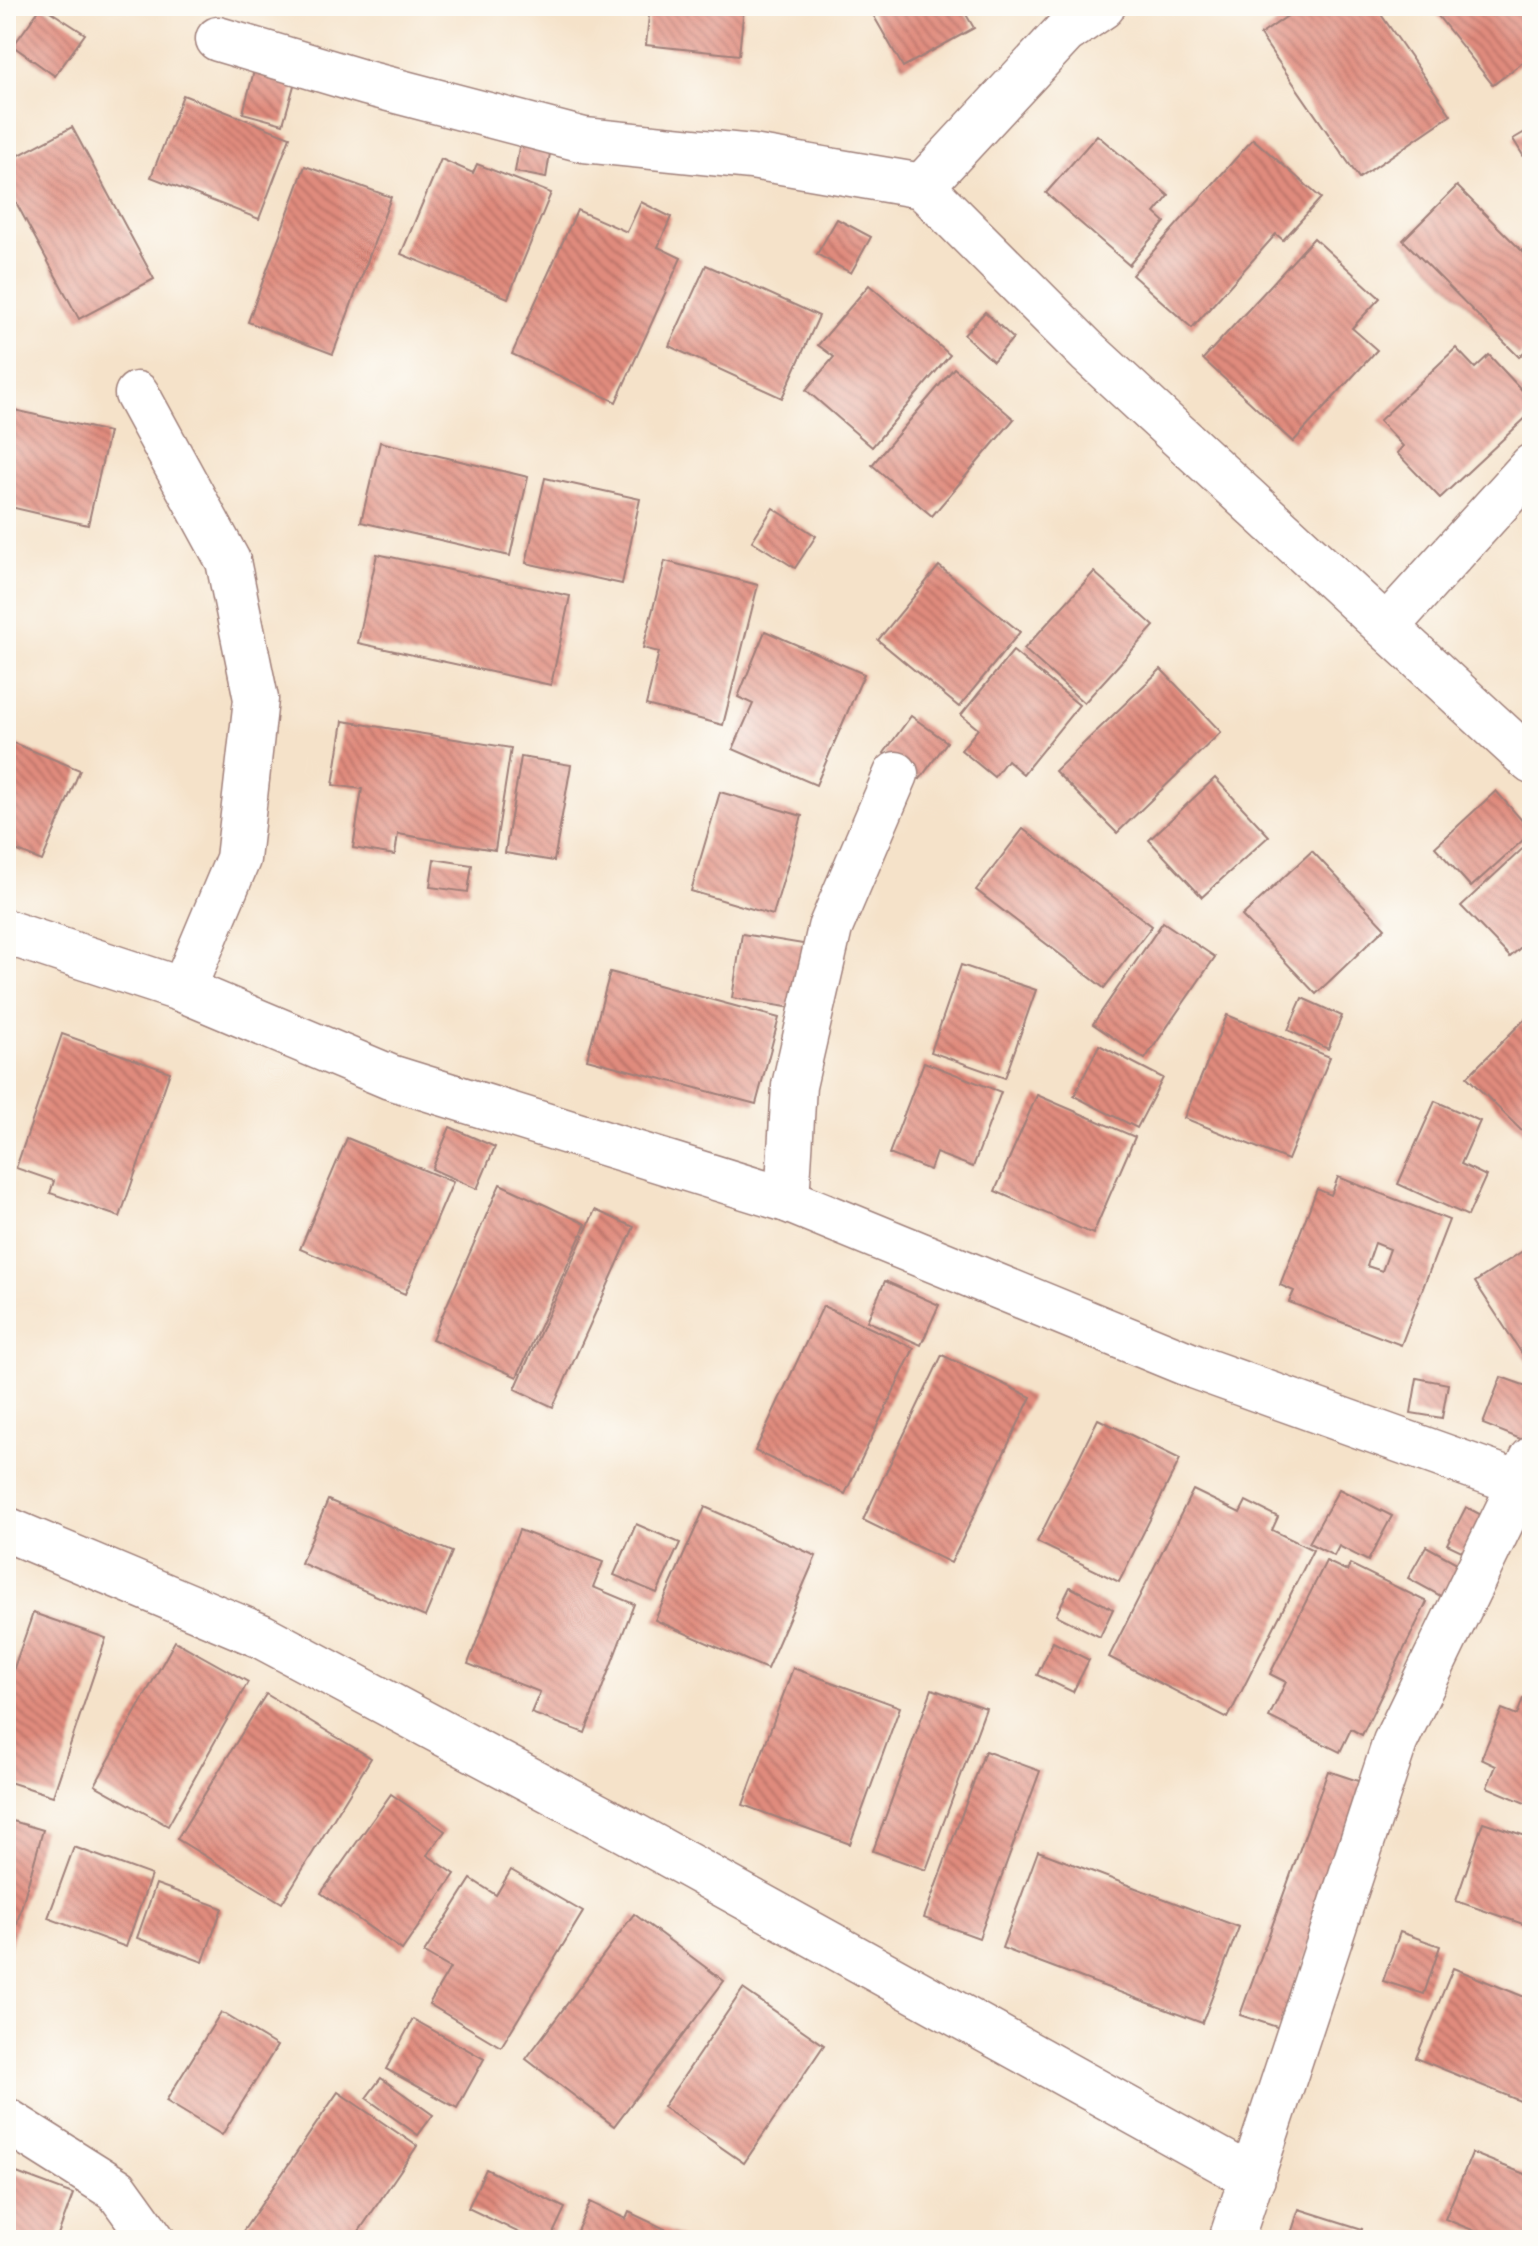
<svg xmlns="http://www.w3.org/2000/svg" width="1538" height="2246" font-family="'IM FELL DW Pica',serif">
  <style>
    .building { fill: url(#building-back-hatch); fill-rule: evenodd }
    .lines { fill: none; stroke-linecap: round; stroke-linejoin: round }
    .minor-casing { stroke: #a0807a; stroke-width: 47 }
    .minor { stroke: #fff; stroke-width: 44 }
  </style>
  <defs>
    <pattern id="building-back-hatch" width="6" height="6" patternUnits="userSpaceOnUse" patternTransform="scale(2)"><rect width="6" height="6" fill="#e08b7d"/><path d="M-1 5l2 2M0 0l6 6M5-1l2 2" fill="none" stroke="#b87167"/></pattern>
  </defs>
  <rect width="100%" height="100%" fill="#fdfcf7"/>
  <filter id="ink" filterUnits="userSpaceOnUse"><feTurbulence type="fractalNoise" baseFrequency=".0125" numOctaves="2"/><feDisplacementMap in="SourceGraphic" scale="16" xChannelSelector="R" yChannelSelector="G"/><feConvolveMatrix kernelMatrix="1 2 1 2 8 2 1 2 1" color-interpolation-filters="sRGB"/></filter>
  <filter id="wash" filterUnits="userSpaceOnUse"><feTurbulence type="fractalNoise" baseFrequency=".006" numOctaves="4" result="noise"/><feDisplacementMap in="SourceGraphic" scale="32" xChannelSelector="R" yChannelSelector="G"/><feGaussianBlur stdDeviation="1.8" result="paint"/><feColorMatrix in="noise" values="0 0 0 0 0 0 0 0 0 0 0 0 0 0 0 0 0 1.4 0 .05"/><feComposite in="paint" operator="in"/></filter>
  <g filter="url(#wash)">
    <rect width="100%" height="100%" fill="#f5e2c9"/>
    <g id="blocks">
      <g class="building">
        <path d="M42,6L85,34L55,76L13,46Z"/>
        <path d="M650,6H744L739,55L646,45Z"/>
        <path d="M868,6H961L974,28L903,67Z"/>
        <path d="M1302,6H1375L1451,115L1359,178L1260,35Z"/>
        <path d="M1430,6H1532V55L1493,85Z"/>
        <path d="M254,71L295,82L283,124L243,113Z"/>
        <path d="M183,95L290,137L259,219L151,177Z"/>
        <path d="M72,127L154,279L79,319L6,184V162Z"/>
        <path d="M1532,128V170L1513,139Z"/>
        <path d="M1097,135L1169,196L1155,213L1165,222L1129,265L1046,193Z"/>
        <path d="M1253,139L1321,198L1283,240L1276,234L1192,328L1132,275Z"/>
        <path d="M520,141L551,147L546,178L515,172Z"/>
        <path d="M441,159L473,173L477,164L551,193L508,298L401,254Z"/>
        <path d="M305,166L391,197L333,354L248,322Z"/>
        <path d="M1457,186L1532,261V344L1519,357L1403,240Z"/>
        <path d="M641,202L671,217L658,247L681,258L616,402L512,354L577,210L627,232Z"/>
        <path d="M837,219L871,237L851,273L817,254Z"/>
        <path d="M1314,238L1380,298L1352,328L1377,350L1293,442L1203,359Z"/>
        <path d="M706,265L819,316L782,398L669,346Z"/>
        <path d="M869,285L950,355L872,447L806,390L834,357L818,345Z"/>
        <path d="M985,312L1013,338L993,361L964,335Z"/>
        <path d="M1456,348L1475,368L1489,355L1532,401V412L1440,498L1397,453L1403,446L1379,421Z"/>
        <path d="M954,368L1014,419L932,516L872,465Z"/>
        <path d="M6,408L109,432L88,525L6,506Z"/>
        <path d="M380,442L528,477L510,556L361,522Z"/>
        <path d="M545,478L640,499L622,584L526,563Z"/>
        <path d="M773,508L816,536L795,568L752,541Z"/>
        <path d="M377,554L570,596L551,685L358,643Z"/>
        <path d="M665,561L758,585L723,725L646,705L659,652L643,648Z"/>
        <path d="M939,566L1020,632L959,707L878,640Z"/>
        <path d="M1094,572L1154,626L1084,703L1024,649Z"/>
        <path d="M765,631L864,674L816,785L733,749L753,704L738,697Z"/>
        <path d="M1013,651L1079,705L1023,774L1007,760L994,777L961,750L978,729L961,715Z"/>
        <path d="M1161,669L1221,732L1117,833L1055,771Z"/>
        <path d="M911,716L947,742L920,779L884,753Z"/>
        <path d="M343,721L511,748L495,850L398,834L395,855L353,848L362,789L333,785Z"/>
        <path d="M6,740L80,770L42,861L6,846Z"/>
        <path d="M521,757L571,765L554,861L505,853Z"/>
        <path d="M1215,778L1269,836L1202,897L1149,840Z"/>
        <path d="M1496,791L1532,832L1471,887L1435,847Z"/>
        <path d="M720,792L802,816L773,915L691,891Z"/>
        <path d="M1023,829L1152,926L1104,988L976,890Z"/>
        <path d="M1532,840V937L1510,957L1461,906Z"/>
        <path d="M1312,851L1385,928L1316,994L1242,916Z"/>
        <path d="M434,859L472,865L468,892L430,887Z"/>
        <path d="M1163,922L1215,957L1145,1059L1093,1024Z"/>
        <path d="M742,934L815,946L805,1010L732,998Z"/>
        <path d="M961,965L1036,990L1005,1078L931,1052Z"/>
        <path d="M610,972L779,1018L756,1104L587,1059Z"/>
        <path d="M1302,998L1342,1016L1328,1049L1288,1030Z"/>
        <path d="M1532,1012V1141L1467,1077Z"/>
        <path d="M1227,1015L1330,1057L1288,1160L1184,1118Z"/>
        <path d="M62,1034L170,1072L120,1217L50,1193L54,1181L16,1168Z"/>
        <path d="M1099,1045L1163,1078L1137,1128L1074,1096Z"/>
        <path d="M924,1062L1001,1092L973,1167L936,1153L930,1170L889,1154Z"/>
        <path d="M1037,1095L1135,1137L1093,1234L995,1191Z"/>
        <path d="M1435,1101L1480,1121L1461,1164L1486,1176L1468,1216L1398,1184Z"/>
        <path d="M450,1127L495,1147L477,1189L432,1169Z"/>
        <path d="M347,1138L453,1182L405,1294L300,1249Z"/>
        <path d="M1338,1177L1449,1220L1401,1345L1289,1302L1294,1291L1280,1285L1317,1189L1331,1195ZM1375,1243L1390,1249L1382,1271L1367,1266Z"/>
        <path d="M500,1184L586,1224L517,1377L432,1339Z"/>
        <path d="M595,1210L634,1227L553,1407L515,1389Z"/>
        <path d="M1532,1245V1369L1475,1282Z"/>
        <path d="M885,1281L939,1305L921,1345L867,1321Z"/>
        <path d="M823,1306L914,1348L845,1494L755,1451Z"/>
        <path d="M942,1355L1031,1397L951,1563L863,1520Z"/>
        <path d="M1501,1377L1532,1388V1430L1528,1442L1483,1424Z"/>
        <path d="M1417,1378L1448,1384L1442,1418L1411,1413Z"/>
        <path d="M1098,1419L1180,1459L1119,1582L1037,1542Z"/>
        <path d="M1339,1489L1392,1516L1368,1561L1339,1546L1334,1556L1309,1543Z"/>
        <path d="M1193,1490L1240,1513L1246,1501L1278,1517L1272,1530L1313,1550L1228,1718L1109,1657Z"/>
        <path d="M328,1500L452,1552L425,1617L301,1563Z"/>
        <path d="M705,1507L816,1556L767,1669L655,1620Z"/>
        <path d="M1466,1507L1489,1519L1470,1555L1447,1544Z"/>
        <path d="M636,1524L680,1543L657,1593L614,1575Z"/>
        <path d="M519,1530L603,1562L593,1587L634,1604L585,1733L531,1713L540,1692L468,1664Z"/>
        <path d="M1426,1546L1464,1567L1446,1599L1408,1578Z"/>
        <path d="M1326,1561L1347,1571L1350,1564L1427,1602L1362,1735L1351,1729L1340,1752L1269,1717L1286,1682L1270,1674Z"/>
        <path d="M1070,1587L1113,1609L1100,1637L1056,1615Z"/>
        <path d="M33,1613L106,1638L53,1796L6,1781V1691Z"/>
        <path d="M175,1641L248,1682L168,1826L95,1785Z"/>
        <path d="M1053,1642L1089,1660L1073,1692L1037,1675Z"/>
        <path d="M793,1668L900,1707L850,1844L743,1805Z"/>
        <path d="M932,1689L986,1708L926,1870L873,1851Z"/>
        <path d="M266,1694L371,1758L282,1903L177,1839Z"/>
        <path d="M1523,1699L1532,1703V1806L1487,1787L1496,1766L1481,1759L1502,1709L1517,1715Z"/>
        <path d="M985,1751L1040,1771L979,1938L924,1918Z"/>
        <path d="M1328,1771L1367,1784L1280,2028L1240,2015Z"/>
        <path d="M391,1794L445,1831L427,1855L455,1874L402,1950L321,1893Z"/>
        <path d="M6,1819L43,1830L7,1959H6Z"/>
        <path d="M1483,1822L1532,1838V1927L1456,1901Z"/>
        <path d="M74,1847L151,1875L126,1947L48,1918Z"/>
        <path d="M1038,1851L1239,1927L1202,2023L1002,1948Z"/>
        <path d="M511,1870L583,1912L501,2047L429,2004L450,1968L424,1953L471,1879L496,1895Z"/>
        <path d="M156,1884L222,1908L203,1962L137,1938Z"/>
        <path d="M634,1914L724,1981L614,2126L526,2059Z"/>
        <path d="M1400,1932L1440,1946L1424,1994L1383,1981Z"/>
        <path d="M1453,1968L1532,2000V2106L1416,2058Z"/>
        <path d="M743,1989L824,2045L744,2163L663,2107Z"/>
        <path d="M221,2012L277,2046L222,2135L166,2101Z"/>
        <path d="M413,2019L484,2059L457,2108L386,2069Z"/>
        <path d="M381,2078L433,2115L418,2135L366,2098Z"/>
        <path d="M338,2092L417,2146L353,2240H237Z"/>
        <path d="M1472,2153L1532,2177V2240H1497L1445,2219Z"/>
        <path d="M6,2169L73,2194L56,2240H6Z"/>
        <path d="M486,2169L565,2208L550,2240H534L468,2208Z"/>
        <path d="M590,2202L626,2219L629,2212L688,2240H573Z"/>
        <path d="M1299,2209L1362,2229L1358,2240H1289Z"/>
      </g>
    </g>
  </g>
  <g filter="url(#ink)">
    <use href="#blocks" fill-opacity="0" stroke="#a0807a" stroke-width="2"/>
    <g class="lines">
      <defs>
        <g id="minor">
          <path d="M218,39L366,83L584,140L752,157L922,186L1088,352L1532,762"/>
          <path d="M922,186L1065,32L1103,6"/>
          <path d="M137,394L228,561L256,699L238,859L183,990"/>
          <path d="M1387,626L1532,466"/>
          <path d="M6,932L183,990L390,1077L787,1200L1195,1367L1519,1483"/>
          <path d="M787,1200L794,1086L830,928L896,774"/>
          <path d="M6,1529L261,1636L626,1831L1253,2178"/>
          <path d="M6,2120L117,2190L153,2240"/>
          <path d="M1231,2240L1395,1742L1532,1459"/>
        </g>
      </defs>
      <use href="#minor" class="minor-casing"/>
      <use href="#minor" class="minor"/>
    </g>
  </g>
  <rect width="1538" height="2246" fill="none" stroke="#fdfcf7" stroke-width="32"/>
</svg>
